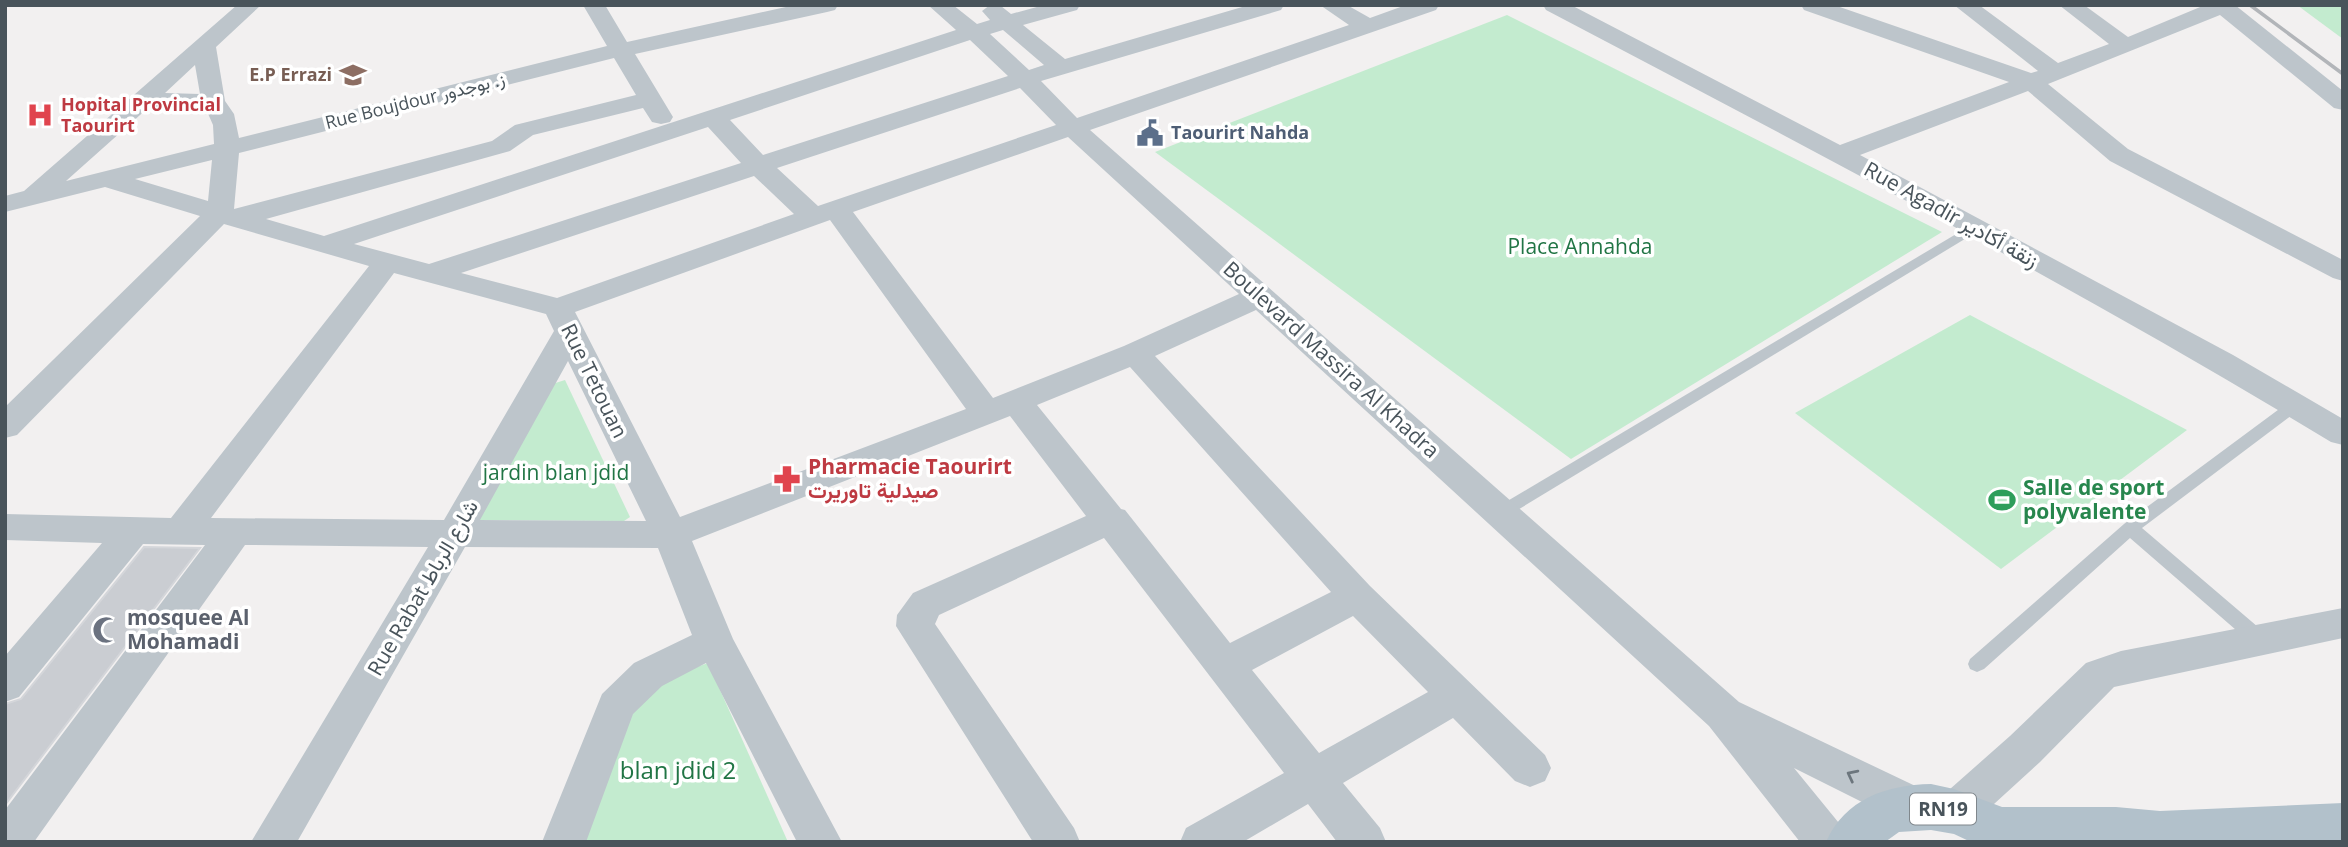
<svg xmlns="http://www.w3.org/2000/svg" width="2348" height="847" font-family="'Open Sans',Vazirmatn,sans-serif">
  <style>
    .green { fill: #c3ebcf }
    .building { fill: #cacdd2; stroke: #d4d6da; stroke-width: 2 }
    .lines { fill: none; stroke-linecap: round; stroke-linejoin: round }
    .lane { fill: #bdc5cb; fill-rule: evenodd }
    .street { fill: #bdc5cb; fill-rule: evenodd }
    .primary { fill: #b2c1cb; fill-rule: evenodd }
    .rail { stroke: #b2b5b9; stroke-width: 3.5 }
    .oneway { stroke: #6c767d }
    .labels { text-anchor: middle; stroke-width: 7; stroke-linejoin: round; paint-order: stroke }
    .far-education-label { font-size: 18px; font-weight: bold; fill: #785e54; stroke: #fff; text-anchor: end }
    .far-street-label { font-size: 18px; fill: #49545b; stroke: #fff }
    .far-health-label { font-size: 18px; font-weight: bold; fill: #be3a42; stroke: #fff; text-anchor: start }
    .far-service-label { font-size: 18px; font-weight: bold; fill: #4e5e75; stroke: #fff; text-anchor: start }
    .shield { fill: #fff; stroke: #80878c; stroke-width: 2 }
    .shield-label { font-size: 19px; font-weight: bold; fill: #49545b }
    .street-label { font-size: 21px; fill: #49545b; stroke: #fff }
    .park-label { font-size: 21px; fill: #217545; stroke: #fff }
    .health-label { font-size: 21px; font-weight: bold; fill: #be3a42; stroke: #fff; text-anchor: start }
    .leisure-label { font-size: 21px; font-weight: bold; fill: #27864d; stroke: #fff; text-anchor: start }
    .worship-label { font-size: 21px; font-weight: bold; fill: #5b616d; stroke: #fff; text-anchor: start }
    .near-park-label { font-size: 24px; fill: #217545; stroke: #fff }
  </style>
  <rect width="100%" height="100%" fill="#f2f0f0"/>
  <g class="green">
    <path d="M2297,5H2343V39Z"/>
    <path d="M1507,15L1942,232L1571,459L1155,152Z"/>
    <path d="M1970,315L2187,430L2001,569L1795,413Z"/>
    <path d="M565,380L630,517L624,521L476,520L549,385Z"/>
    <path d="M708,663L788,842H577L632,690Z"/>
  </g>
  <path class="building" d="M144,547L200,548L5,805V704L21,699Z"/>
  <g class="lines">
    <g class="lane">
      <path d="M1973,224L1980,228L1978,231L1506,517H1494L1492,513L1494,509Z"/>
      <path d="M2295,400L2303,405L2300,409L2142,528L2265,633L2267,638L2265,643L2258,645L2251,643L2130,538L1984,669L1977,672L1970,669L1968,664L1970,659L2124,524L2290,401Z"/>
    </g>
    <g class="street">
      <path d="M237,5H261L216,47L225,101L234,114L239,138L607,46L583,5H605L627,42L795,5H838L835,10L827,12L635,54L673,117L670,122L661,124L652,122L643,108L533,135L510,151L266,219L324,236L956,30L928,5H953L977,24L990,20L982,11L990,5L1001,6L1011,14L1044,5H1080L1077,10L1023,25L1065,59L1249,5H1284L1281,10L1041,81L1077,118L1349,25L1320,5H1347L1370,18L1406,5H1439L1436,10L1090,130L1739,702L1928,792L1935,806L1928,820L1913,826L1898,820L1794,768L1843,828L1849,842H1800L1709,726L1256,310L1155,356L1370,586L1545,755L1551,768L1545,781L1530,787L1515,781L1453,718L1343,783L1380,828L1386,842H1337L1308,804L1243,842H1180L1186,828L1284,773L1104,538L939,615L935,624L1074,828L1080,842H1033L896,626L897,615L913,593L1086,516L1010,416L692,541L733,639L842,842H797L706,663L662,686L633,714L586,842H542L602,694L634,663L692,635L658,548L465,547L297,842H251L428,547L245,545L34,842H5V810L205,545L143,544L19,697L5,702V656L102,543L5,540V514L171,518L369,266L224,224L17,435L5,438V407L200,216L105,187L5,212V196L24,191ZM1003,30L1044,65L1029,70L990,34ZM970,40L1008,76L763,155L730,120ZM614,58L636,95L515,125L492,141L234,209L239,153ZM195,65L200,94L165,93ZM1020,88L1056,125L818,206L777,168ZM149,107L206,109L213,125L214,144L66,181ZM708,127L741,163L429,264L354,244ZM1068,137L1239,294L1124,346L993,398L853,212ZM212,160L208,201L135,179ZM754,176L794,214L557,298L461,273ZM830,220L966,409L680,517L575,312ZM394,273L546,314L554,331L444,520L211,518ZM568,361L646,521L480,520ZM1130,367L1331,592L1230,643L1125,510L1121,509L1037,405ZM1353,616L1428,692L1319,753L1252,670Z"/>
      <path d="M1543,5H1571L1840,145L2009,82L1804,10L1801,5H1834L2031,73L2038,71L1954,5H1979L2058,63L2109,44L2059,5H2084L2128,37L2205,5H2235L2343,91V110L2334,108L2220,15L2048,84L2128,149L2343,260V281L2333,278L2110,161L2028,91L1860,155L2233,355L2343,419V445L2331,442C2076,287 1810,149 1546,10Z"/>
      <path d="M2343,608V638L2114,687L2040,762L1971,825L1956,831L1941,825L1934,811L1941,797L2010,736L2086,663L2121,651Z"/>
    </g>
    <path class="primary" d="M1931,784L1954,789L2002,807H2116L2160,811L2343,803V842H1971L1954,834L1931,830L1899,832L1885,842H1826C1845,799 1886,785 1931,784Z"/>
    <path class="rail" d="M2250,5L2343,74"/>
  </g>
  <defs><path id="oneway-chevron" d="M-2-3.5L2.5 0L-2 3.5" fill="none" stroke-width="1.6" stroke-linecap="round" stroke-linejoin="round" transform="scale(1.75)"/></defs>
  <use class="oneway" href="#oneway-chevron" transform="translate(1852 775) rotate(-153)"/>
  <defs>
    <symbol id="school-bare" viewBox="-9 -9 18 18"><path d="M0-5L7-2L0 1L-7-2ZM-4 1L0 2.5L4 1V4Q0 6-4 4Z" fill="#8d6e63" stroke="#fff" stroke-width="2.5" paint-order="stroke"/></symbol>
    <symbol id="hospital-bare" viewBox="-9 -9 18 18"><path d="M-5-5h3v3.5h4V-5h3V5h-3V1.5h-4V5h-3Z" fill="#e0444e" stroke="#fff" stroke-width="2.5" paint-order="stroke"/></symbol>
    <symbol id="civic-bare" viewBox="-9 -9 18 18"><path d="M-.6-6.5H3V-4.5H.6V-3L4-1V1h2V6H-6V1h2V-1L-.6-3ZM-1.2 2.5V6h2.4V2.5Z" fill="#5c6f8a" stroke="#fff" stroke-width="2.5" paint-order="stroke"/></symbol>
    <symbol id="pharmacy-bare" viewBox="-9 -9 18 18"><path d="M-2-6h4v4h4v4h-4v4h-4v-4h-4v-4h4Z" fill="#e0444e" stroke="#fff" stroke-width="2.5" paint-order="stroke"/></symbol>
    <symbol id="stadium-bare" viewBox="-9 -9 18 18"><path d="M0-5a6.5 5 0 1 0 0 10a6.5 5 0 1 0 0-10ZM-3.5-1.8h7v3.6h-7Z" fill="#2e9e5b" stroke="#fff" stroke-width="2.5" paint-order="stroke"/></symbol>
    <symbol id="mosque-bare" viewBox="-9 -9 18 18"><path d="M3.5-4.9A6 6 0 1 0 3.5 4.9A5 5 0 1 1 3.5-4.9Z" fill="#6b7280" stroke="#fff" stroke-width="2.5" paint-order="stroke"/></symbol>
  </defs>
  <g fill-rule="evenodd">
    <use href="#school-bare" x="334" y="56" width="38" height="38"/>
    <use href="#hospital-bare" x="21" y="96" width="38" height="38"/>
    <use href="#civic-bare" x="1131" y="114" width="38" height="38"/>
    <use href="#pharmacy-bare" x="768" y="460" width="38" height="38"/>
    <use href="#stadium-bare" x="1983" y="481" width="38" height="38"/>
    <use href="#mosque-bare" x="87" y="611" width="38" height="38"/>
  </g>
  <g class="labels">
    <g class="far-education-label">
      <text x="332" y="81">E.P Errazi</text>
    </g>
    <g class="far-street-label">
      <text transform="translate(415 101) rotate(-14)" y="6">Rue Boujdour ز. بوجدور</text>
    </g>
    <g class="far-health-label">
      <text x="61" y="111">Hopital Provincial<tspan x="61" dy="21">Taourirt</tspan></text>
    </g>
    <g class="far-service-label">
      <text x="1171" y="139">Taourirt Nahda</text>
    </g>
    <rect class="shield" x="1910" y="793.5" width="66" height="31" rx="5"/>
    <g class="shield-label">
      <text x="1943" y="816">RN19</text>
    </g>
    <g class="street-label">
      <text transform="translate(1951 215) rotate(29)" y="7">Rue Agadir زنقة أكادير</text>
      <text transform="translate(1331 360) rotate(42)" y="7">Boulevard Massira Al Khadra</text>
      <text transform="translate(594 381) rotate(64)" y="7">Rue Tetouan</text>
      <text transform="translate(423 588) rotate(-60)" y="7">Rue Rabat شارع الرباط</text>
    </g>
    <g class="park-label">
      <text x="1580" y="254">Place Annahda</text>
      <text x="556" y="480">jardin blan jdid</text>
    </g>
    <g class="health-label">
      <text x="808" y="474">Pharmacie Taourirt<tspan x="808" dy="24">صيدلية تاوريرت</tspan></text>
    </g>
    <g class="leisure-label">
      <text x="2023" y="495">Salle de sport<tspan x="2023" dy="24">polyvalente</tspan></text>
    </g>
    <g class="worship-label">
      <text x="127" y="625">mosquee Al<tspan x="127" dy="24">Mohamadi</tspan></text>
    </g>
    <g class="near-park-label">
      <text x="678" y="779">blan jdid 2</text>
    </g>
  </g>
  <rect width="2348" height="847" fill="none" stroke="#49545b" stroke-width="14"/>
</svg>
